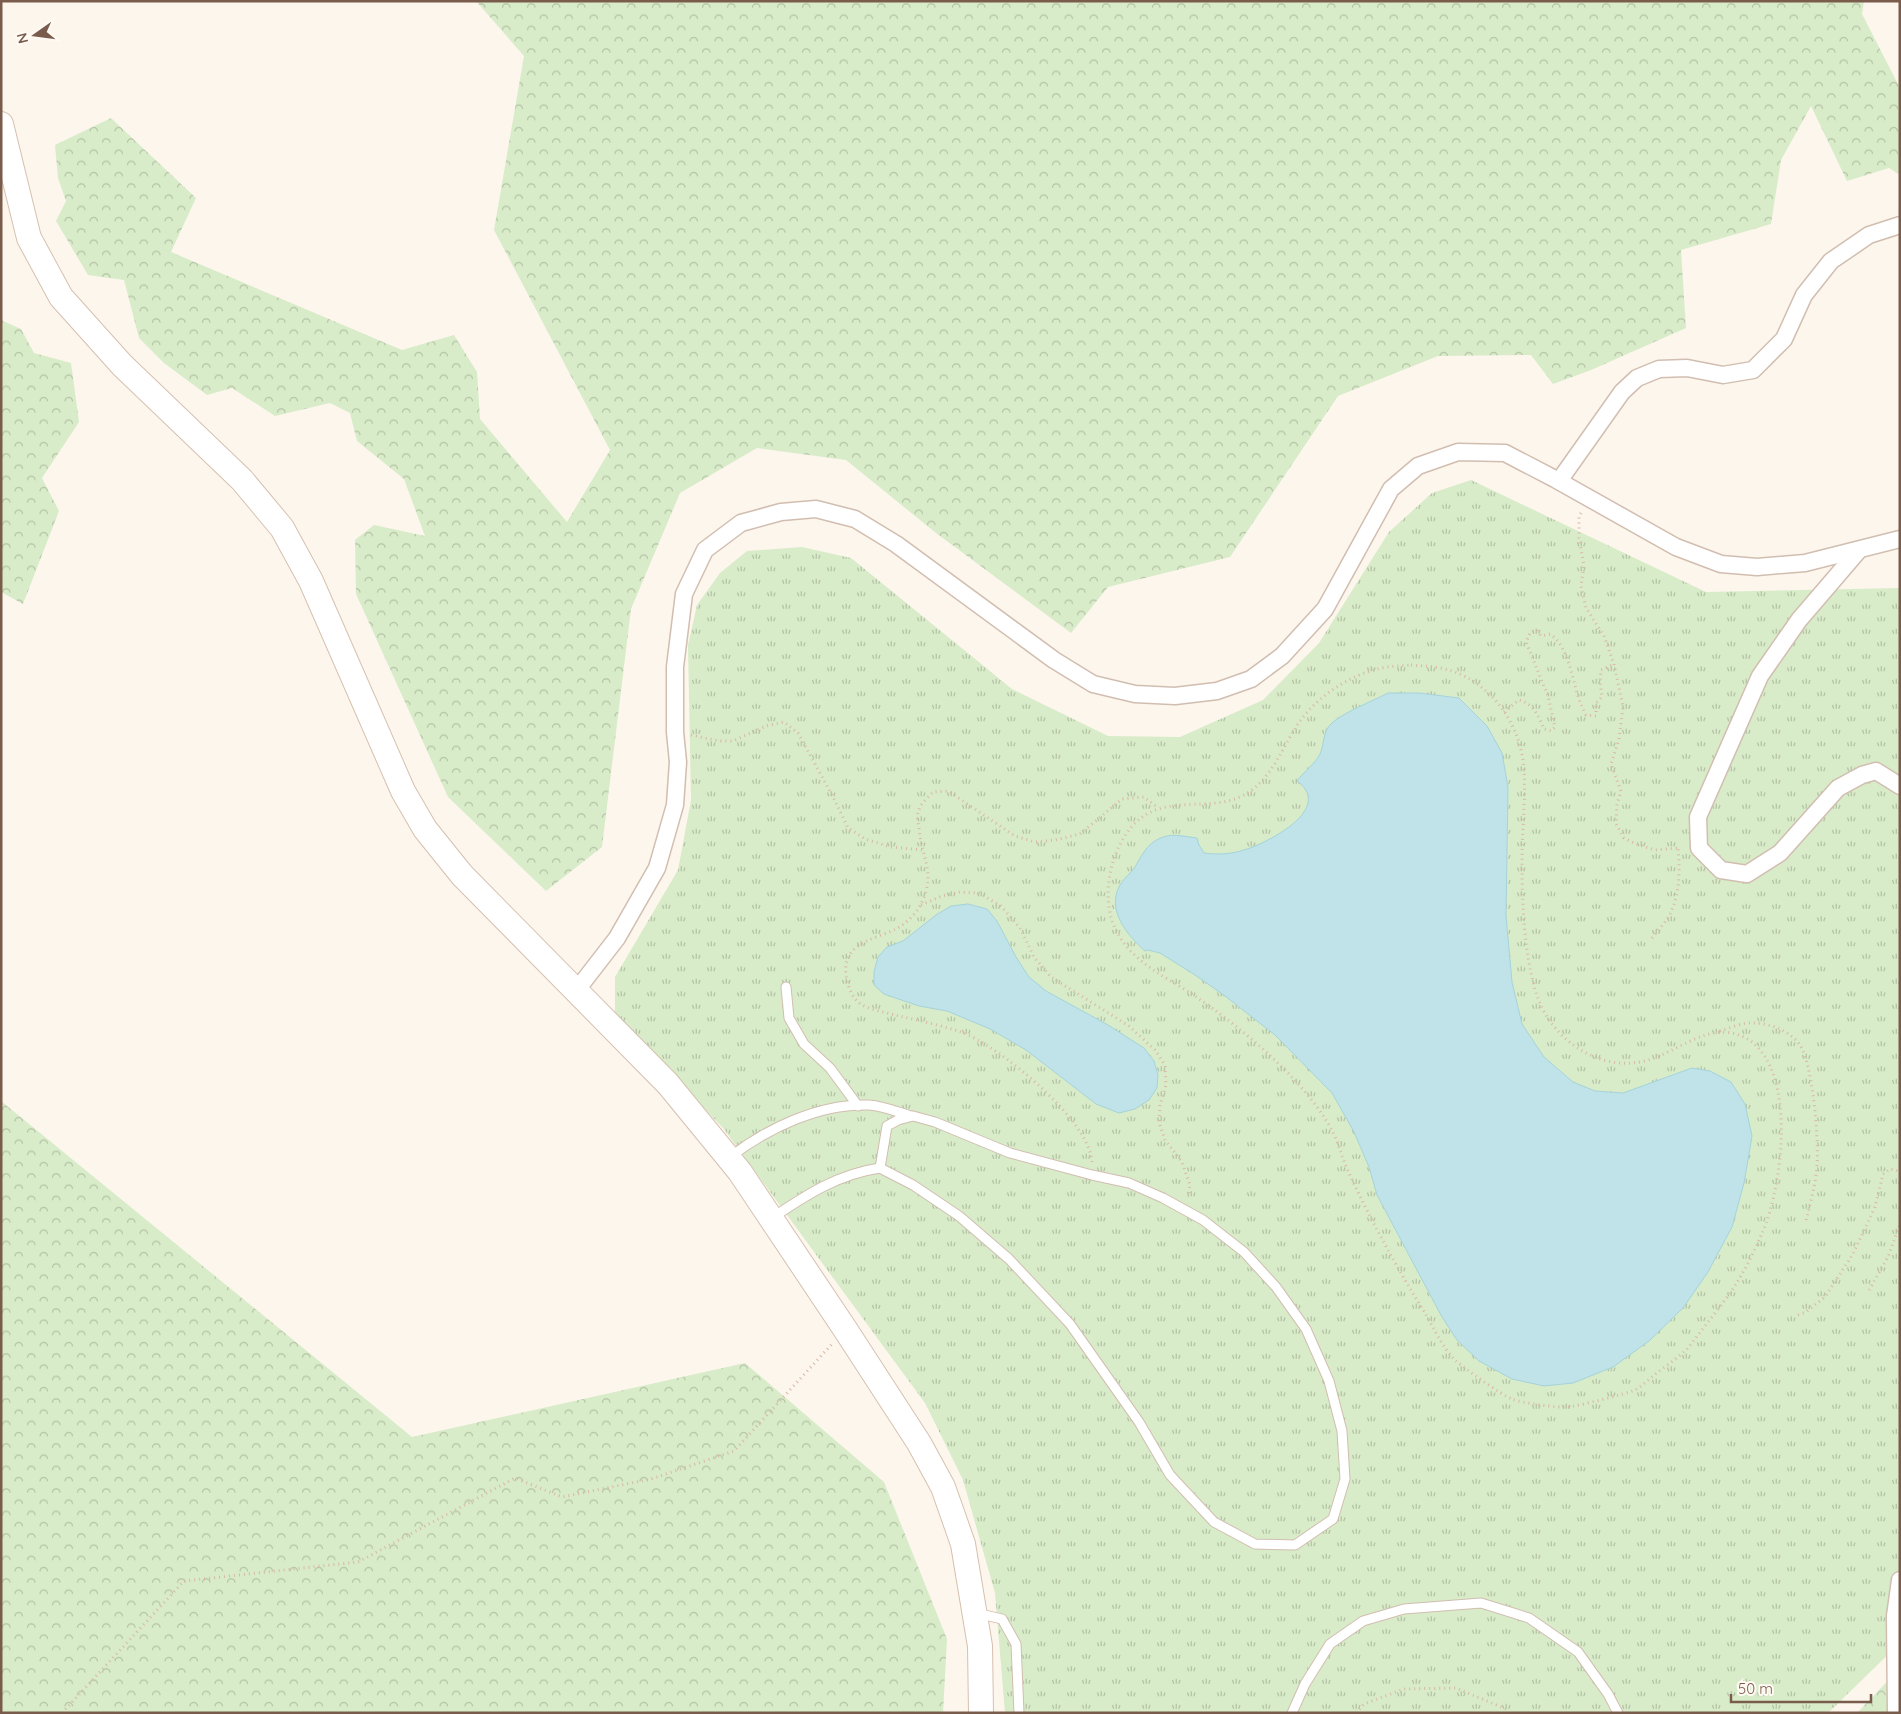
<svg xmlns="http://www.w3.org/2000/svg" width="1901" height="1714" font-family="Quicksand,sans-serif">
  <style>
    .forest { fill: url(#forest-crowns) }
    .park { fill: url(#park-tufts) }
    .water { fill: #bfe3e8; stroke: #a5d3da }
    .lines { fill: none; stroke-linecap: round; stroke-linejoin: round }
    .service-casing { stroke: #d1beb0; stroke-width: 11 }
    .minor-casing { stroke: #d1beb0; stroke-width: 19 }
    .secondary-casing { stroke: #d6c0b0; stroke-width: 26 }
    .path { stroke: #d9b8a5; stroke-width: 3; stroke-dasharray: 1 4; stroke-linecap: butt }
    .service { stroke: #fff; stroke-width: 9 }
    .minor { stroke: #fff; stroke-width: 16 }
    .secondary { stroke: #fff; stroke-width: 24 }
  </style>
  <defs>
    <pattern id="forest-crowns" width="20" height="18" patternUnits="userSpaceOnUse" patternTransform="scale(1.25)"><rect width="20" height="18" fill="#d8ecc9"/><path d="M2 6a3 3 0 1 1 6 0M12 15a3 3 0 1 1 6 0" fill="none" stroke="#b4c2a5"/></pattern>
    <pattern id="park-tufts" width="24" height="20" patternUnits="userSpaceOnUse" patternTransform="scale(1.25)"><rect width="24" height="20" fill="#d8ecc9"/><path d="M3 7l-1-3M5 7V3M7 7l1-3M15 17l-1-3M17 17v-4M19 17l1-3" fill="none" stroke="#b4c2a5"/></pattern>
  </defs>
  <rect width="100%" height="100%" fill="#fdf6ec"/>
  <g class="forest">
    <path d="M476,1H1864L1862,14L1900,88V175L1889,168L1847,181L1811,106L1781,160L1771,224L1681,250L1686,328L1591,370L1553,384L1531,355L1438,356L1338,396L1230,557L1108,587L1071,633L936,533L846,460L757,448L680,493L631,609L602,847L546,891L448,797L356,594L355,540L374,525L425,536L404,479L357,441L350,413L330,403L275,416L232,388L207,395L164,363L139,338L124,280L88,275L56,221L66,201L58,178L55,145L111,118L196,198L171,252L402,350L454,335L477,372L480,419L567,522L610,450L494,230L524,56Z"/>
    <path d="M1,320L21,329L34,353L71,363L79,422L42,478L59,511L23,604L1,592Z"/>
    <path d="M1,1101L412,1437L745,1363L884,1482L947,1639L943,1713H1Z"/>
    <path d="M1900,1668V1713H1857Z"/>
  </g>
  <path class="park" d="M1471,480L1706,592L1900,588V1643L1828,1713H1005L995,1593L963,1480L925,1403L723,1128L615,1015V977L678,870L691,800L688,645L697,605L720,573L747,551L802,547L851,558L1012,689L1108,736L1180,737L1263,700L1319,643L1389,532L1432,493Z"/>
  <g class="water">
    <path d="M1388,693H1419L1459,698L1487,726L1502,753L1508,787L1506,916L1512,982L1522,1024L1544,1057L1573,1082L1595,1091L1623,1093L1692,1068L1710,1071L1731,1082L1745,1104L1752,1136L1744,1183L1732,1227L1708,1272L1683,1308L1649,1341L1613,1367L1573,1383L1544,1386L1512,1379L1479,1361L1457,1340L1442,1317L1377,1195L1369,1167L1354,1132L1332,1093L1275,1035L1225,996L1195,975L1160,953L1148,950L1145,951C1127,935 1106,910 1120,885C1124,878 1131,873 1135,867C1143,853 1149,840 1167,836C1175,834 1188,837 1197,838L1199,845L1204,853C1219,855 1233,854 1247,849C1271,841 1334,808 1297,781C1304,771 1315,764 1320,754C1324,745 1323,732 1330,725C1341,713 1373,701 1388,693Z"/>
    <path d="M968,904L987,909L997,921L1016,957L1029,977L1046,991L1108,1025L1144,1048L1154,1061L1158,1075L1157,1088L1149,1100L1135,1109L1119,1113L1096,1104L1026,1050L990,1029L947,1011L919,1006L884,994L874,985V972L878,957L887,947L903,941L936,915L951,906Z"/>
  </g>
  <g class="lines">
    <defs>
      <g id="service">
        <path d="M786,987L789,1018L804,1044L830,1068L858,1106"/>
        <path d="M913,1116L935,1122L1010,1153L1092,1175L1129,1183L1163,1198L1203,1220L1244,1252L1276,1287L1306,1329L1329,1381L1342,1431L1345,1479L1333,1519L1295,1545L1255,1544L1214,1522L1170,1475L1139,1422L1070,1324L1009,1259L959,1216L913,1185L880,1168L887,1126L898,1120Z"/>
        <path d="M730,1157C768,1128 820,1103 869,1105C883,1106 898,1112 911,1116"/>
        <path d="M772,1218C806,1195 838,1174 880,1168"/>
        <path d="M976,1613L1002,1619L1016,1644L1019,1713"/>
        <path d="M1292,1713L1305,1684L1330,1644L1363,1621L1404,1609L1481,1603L1529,1618L1578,1652L1608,1694L1618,1713"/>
      </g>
      <g id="minor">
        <path d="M1559,481L1622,392L1637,378L1659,369L1687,368L1723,375L1753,370L1784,339L1804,295L1831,261L1869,235L1900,225"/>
        <path d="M1859,550L1799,620L1760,676L1698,817L1699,848L1721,870L1747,874L1780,853L1838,788L1862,775L1876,771L1900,786"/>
        <path d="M576,991L617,938L657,868L675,805L678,762L675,732V667L684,594L705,550L741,523L781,512L816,509L855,519L896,544L1054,660L1093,684L1135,694L1175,696L1217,691L1251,679L1282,656L1325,609L1391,489L1418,466L1458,452L1505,453L1555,479L1676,547L1721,564L1757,567L1805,563L1900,539"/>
        <path d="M1896,1713L1895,1616L1900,1580"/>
      </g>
      <path id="secondary" d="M1,124L29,238L61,297L122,365L242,480L282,528L311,581L403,791L425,829L462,875L668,1084L740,1172L845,1329L919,1443L943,1487L963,1544L980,1646L981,1713"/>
    </defs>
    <use href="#service" class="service-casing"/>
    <use href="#minor" class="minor-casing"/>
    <use href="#secondary" class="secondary-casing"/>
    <g class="path">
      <path d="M1581,513L1579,516V538L1584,566L1581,586L1586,608L1604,636L1614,664L1623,707L1619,739L1611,764L1621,791L1617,804L1616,824L1624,838L1636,844L1655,850L1678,848"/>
      <path d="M1411,665C1423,666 1434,666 1445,669C1490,680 1521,724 1524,769C1526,799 1522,830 1522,860C1522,903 1524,955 1537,996C1553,1042 1605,1077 1654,1058C1682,1048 1709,1024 1739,1035C1800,1057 1783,1188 1762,1233C1755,1250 1746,1268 1736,1284C1726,1300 1713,1315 1702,1330C1697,1336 1693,1342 1688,1348C1678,1358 1664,1367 1653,1376C1647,1381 1641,1387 1635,1390C1626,1394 1578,1406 1568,1407C1559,1408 1521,1403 1512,1399C1503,1396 1464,1368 1456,1361C1443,1349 1434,1328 1425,1313C1397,1268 1371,1221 1349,1173C1344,1163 1341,1152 1337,1141C1315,1088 1242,1028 1195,996C1168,978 1133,963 1117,932C1098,898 1111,841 1141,818C1170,796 1208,811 1240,797C1269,784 1280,752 1296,727C1314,699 1344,678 1377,669C1388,666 1400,666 1411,665Z"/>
      <path d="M1504,712L1519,700C1533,703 1539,717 1544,729L1551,731L1555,727L1548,696L1526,642L1530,633L1537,630L1541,636L1550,634C1573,650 1572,692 1586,715L1596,716V703L1602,697L1600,681L1601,670L1614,664"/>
      <path d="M691,735L719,741H733L766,726L784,722L798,733L832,795L848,828L865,839L891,847L923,850"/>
      <path d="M921,905L942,896L960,892L979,893L1001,906L1020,928L1034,957L1051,977L1129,1026L1155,1050L1165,1065L1166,1085L1160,1105L1159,1122L1165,1140L1182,1162L1190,1185L1188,1197"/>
      <path d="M1652,938C1658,930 1667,921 1671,912C1680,892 1680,869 1678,848L1680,847"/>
      <path d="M1720,1031C1730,1028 1743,1022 1753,1023C1770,1023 1790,1031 1800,1045C1813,1065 1819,1141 1817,1165C1816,1184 1810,1203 1806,1221"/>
      <path d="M1092,1162C1090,1120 999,1046 961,1032C940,1025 916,1020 895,1015C884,1012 872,1010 862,1005C850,998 844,977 846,964C851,941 878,938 896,929C907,923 917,913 922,902C936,873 921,856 919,828C918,823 917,817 918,813C920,804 927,798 933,792L948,791L1015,836L1035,842L1055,840L1080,834L1122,799L1144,797L1158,808"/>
      <path d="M1869,1290L1888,1257L1900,1224"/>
      <path d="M1798,1315L1806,1312L1825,1297L1853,1254L1875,1207L1883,1174L1890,1169L1899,1171L1900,1173"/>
      <path d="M62,1713L184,1581L358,1562L515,1478L562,1497L651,1479L734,1451L832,1344"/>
      <path d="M1356,1713L1364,1704L1404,1689L1456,1688L1506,1709L1508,1713"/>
    </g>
    <use href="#service" class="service"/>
    <use href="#minor" class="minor"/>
    <use href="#secondary" class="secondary"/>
  </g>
  <rect width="1901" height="1714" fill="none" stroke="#7a5c4d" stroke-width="5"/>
  <g transform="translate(35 35) rotate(256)" stroke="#fffaf3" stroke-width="4" paint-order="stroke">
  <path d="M0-4L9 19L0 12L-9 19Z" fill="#7a5c4d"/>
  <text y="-8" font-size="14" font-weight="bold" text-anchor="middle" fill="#7a5c4d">N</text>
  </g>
  <path d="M1731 1694v8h140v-8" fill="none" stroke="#7a5c4d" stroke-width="2.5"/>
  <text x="1738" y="1694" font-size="15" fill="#7a5c4d" stroke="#fffaf3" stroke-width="4" paint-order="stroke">50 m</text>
</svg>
